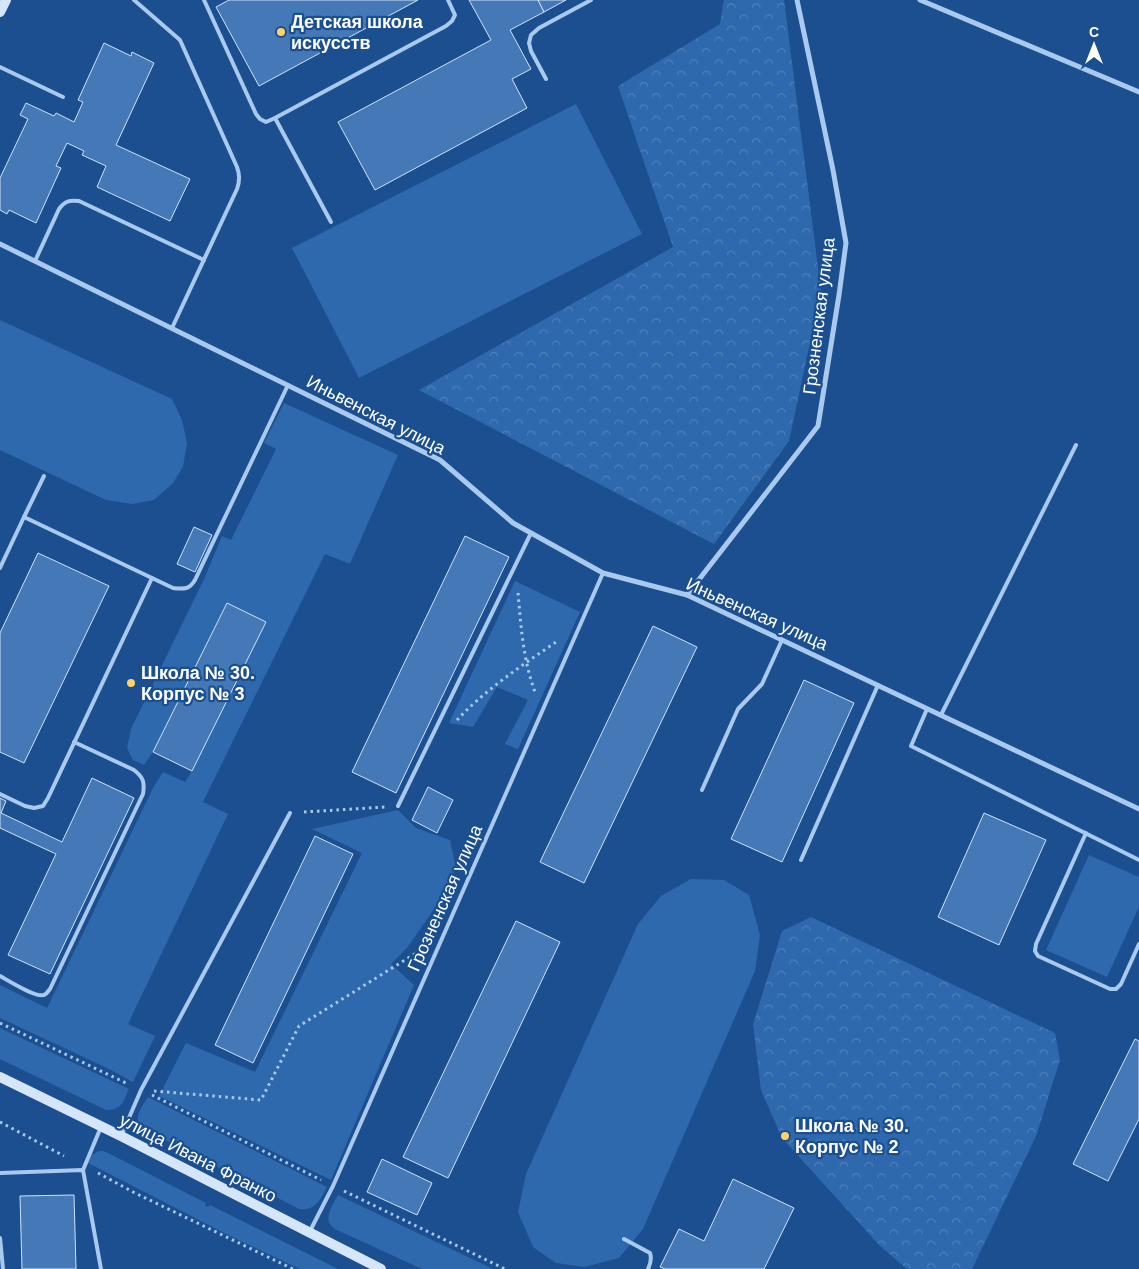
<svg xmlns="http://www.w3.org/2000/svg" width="1139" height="1269" font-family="Arial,sans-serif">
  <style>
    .green { fill: #2e69ad }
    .forest { fill: url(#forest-crowns) }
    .building { fill: #4478b7; stroke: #cfe3fa }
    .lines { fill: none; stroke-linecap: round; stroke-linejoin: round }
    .path { stroke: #a9c9ee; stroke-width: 3; stroke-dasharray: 2.5 4; stroke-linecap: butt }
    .lane { stroke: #a9c9ee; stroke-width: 4 }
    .street { stroke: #a9c9ee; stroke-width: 5 }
    .secondary { stroke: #d6e6fa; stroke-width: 10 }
    .poi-dot { fill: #ffd166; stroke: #1b4f8f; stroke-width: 2 }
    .labels { text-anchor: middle; stroke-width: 4.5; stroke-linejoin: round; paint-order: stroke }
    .poi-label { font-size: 18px; font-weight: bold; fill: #fff; stroke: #1b4f8f; text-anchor: start }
    .street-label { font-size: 18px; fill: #fff; stroke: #1b4f8f }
  </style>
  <defs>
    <pattern id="forest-crowns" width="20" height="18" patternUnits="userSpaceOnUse" patternTransform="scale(1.25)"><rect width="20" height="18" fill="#2e69ad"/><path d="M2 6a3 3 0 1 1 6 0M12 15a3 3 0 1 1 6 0" fill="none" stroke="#4d80b9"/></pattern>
  </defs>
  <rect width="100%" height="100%" fill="#1b4f8f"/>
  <g class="green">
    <path d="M576,104L642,234L359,378L292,248Z"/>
    <path d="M0,320L172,399L182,420L187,443L183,467L173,483L154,500L132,504L106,500L0,450Z"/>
    <path d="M284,403L398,455L350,564L325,554L203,802L228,814L128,1024L155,1036L133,1082L107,1068L0,1018V985L47,1008L154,786L163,772L185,782L192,771L265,622L227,603L153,752L144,765L133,760L127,748L131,729L204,579L222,536L231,540L276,449L264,443Z"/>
    <path d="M515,581L580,612L518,749L505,744L528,700L497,687L473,727L449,723Z"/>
    <path d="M398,810L416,828L450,840L456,868L437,905L407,948L391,964L414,985L331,1180L159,1096L186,1043L255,1072L362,853L312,829Z"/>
    <path d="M1089,855L1139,877V907L1107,977L1046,950Z"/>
    <path d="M691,879L724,880L749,895L760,935L755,971L643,1229L619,1258L584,1267L556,1263L533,1247L518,1212L526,1174L638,924L661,896Z"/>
    <path d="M0,1028L129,1089C123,1102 122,1110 106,1110L0,1059Z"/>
    <path d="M148,1097L327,1187C320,1200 316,1211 299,1209L142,1128C132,1118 142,1107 148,1097Z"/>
    <path d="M99,1151H103L108,1153L206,1203L205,1206L208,1207L210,1205L338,1269H300L232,1237L88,1163L92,1155Z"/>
    <path d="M338,1195L493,1269H422L337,1230C336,1230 330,1225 330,1224C325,1216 334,1202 338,1195Z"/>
  </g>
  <g class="forest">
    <path d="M724,0H784L821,291L789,441L714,544L419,390L673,247L618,86L720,24Z"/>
    <path d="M811,917L1055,1033L1060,1060L1036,1136L972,1269H907L880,1246L782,1138L761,1090L753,1024L782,931Z"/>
  </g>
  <g class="building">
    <path d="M229,0H418L259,86L216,7Z"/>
    <path d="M469,0H538L544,12L510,30L531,69L512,79L527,108L375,190L338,122L491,40Z"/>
    <path d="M538,0H566L544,12Z"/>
    <path d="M104,43L131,56L132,52L154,63L116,145L190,179L170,221L97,187L106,166L82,155L84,151L67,143L56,166L61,168L36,223L9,210L7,214L0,210V178L28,119L20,115L26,103L54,116L56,113L74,122L83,102L78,100Z"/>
    <path d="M194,527L212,535L195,572L177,564Z"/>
    <path d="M465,536L509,557L396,793L352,772Z"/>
    <path d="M38,553L109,586L24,763L0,752V633Z"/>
    <path d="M227,603L266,622L192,771L153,752Z"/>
    <path d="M653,626L697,647L584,883L540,862Z"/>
    <path d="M804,680L854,703L782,862L731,839Z"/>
    <path d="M92,778L134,798L50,974L8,955L56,854L0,828V798L6,801L1,813L62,842Z"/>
    <path d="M428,787L453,800L437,833L412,820Z"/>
    <path d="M984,813L1046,840L999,945L938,917Z"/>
    <path d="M315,836L353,854L253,1063L215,1045Z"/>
    <path d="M516,921L560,942L448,1178L403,1157Z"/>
    <path d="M1135,1039L1139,1041V1119L1108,1181L1073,1164Z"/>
    <path d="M382,1159L432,1183L417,1215L367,1192Z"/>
    <path d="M733,1179L794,1208L764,1269H665L660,1267L679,1229L704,1241Z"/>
    <path d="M74,1195L76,1269H22L20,1196Z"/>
  </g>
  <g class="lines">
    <g class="path">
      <path d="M518,593C521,626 523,660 535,692"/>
      <path d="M457,720C485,690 521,666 556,642"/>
      <path d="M304,812L385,807"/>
      <path d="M0,1023L128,1084"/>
      <path d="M154,1091L261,1100L299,1026L421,950"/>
      <path d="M152,1095L321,1180"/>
      <path d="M0,1122L64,1156"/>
      <path d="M98,1173L135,1193L293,1269"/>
      <path d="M344,1191L505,1269"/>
    </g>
    <g class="lane">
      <path d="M134,0L180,40L237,167C240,175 240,181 237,189L172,328"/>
      <path d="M204,0L256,114L260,119L266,122L275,118L446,26L452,21L455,15L448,0"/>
      <path d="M0,67L63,97"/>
      <path d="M546,79L531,51L529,43L531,35L539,28L591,0"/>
      <path d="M275,118L331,222"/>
      <path d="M35,261L59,209C65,201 69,200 79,201L204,260"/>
      <path d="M44,476L24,517L173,588C184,589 189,590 195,580L288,385"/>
      <path d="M0,568L24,517"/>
      <path d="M927,709L911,746L1139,860"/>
      <path d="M941,715L1076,445"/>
      <path d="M702,790L738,709L762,684L782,640"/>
      <path d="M0,794L25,806L34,808L43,806L48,798L152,578"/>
      <path d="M398,806L531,533"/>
      <path d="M1086,833L1036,944L1035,951L1038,956L1110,989H1116L1121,984L1139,944"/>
      <path d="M801,860L878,685"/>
      <path d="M0,976C9,981 36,998 44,995C47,994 48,991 50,989L143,794C145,782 143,777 134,770L74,742"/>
      <path d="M122,1134L141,1090L290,813"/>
      <path d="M83,1170L101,1127"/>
      <path d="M0,1173L83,1170L101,1269"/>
      <path d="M310,1231L333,1186L603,573"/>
      <path d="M0,1238L3,1269"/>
      <path d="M624,1239L650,1253C652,1259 651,1263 648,1269"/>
    </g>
    <g class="street">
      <path d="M920,0L1139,92"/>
      <path d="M0,244L440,460L513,523L603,573L687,595L1139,809"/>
      <path d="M687,595L818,426L839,295L846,243L833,170L797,0"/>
    </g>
    <g class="secondary">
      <path d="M0,12L6,0"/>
      <path d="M0,1077L121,1136L381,1269"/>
    </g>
  </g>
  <g class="poi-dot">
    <circle cx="281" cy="32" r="5"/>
    <circle cx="131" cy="683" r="5"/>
    <circle cx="785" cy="1136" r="5"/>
  </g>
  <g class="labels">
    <g class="poi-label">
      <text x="291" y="28">Детская школа<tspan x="291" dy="21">искусств</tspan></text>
      <text x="141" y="679">Школа № 30.<tspan x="141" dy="21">Корпус № 3</tspan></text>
      <text x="795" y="1132">Школа № 30.<tspan x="795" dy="21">Корпус № 2</tspan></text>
    </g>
    <g class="street-label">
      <text transform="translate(819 316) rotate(-83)" y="6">Грозненская улица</text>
      <text transform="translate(376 415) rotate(27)" y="6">Иньвенская улица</text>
      <text transform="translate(757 614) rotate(24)" y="6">Иньвенская улица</text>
      <text transform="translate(445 898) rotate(-66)" y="6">Грозненская улица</text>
      <text transform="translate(198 1158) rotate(27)" y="6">улица Ивана Франко</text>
    </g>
  </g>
  <g transform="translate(1094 45)" stroke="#1b4f8f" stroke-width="4" paint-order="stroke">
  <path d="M0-4L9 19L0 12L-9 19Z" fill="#ffffff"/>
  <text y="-8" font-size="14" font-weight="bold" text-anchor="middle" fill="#ffffff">С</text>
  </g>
</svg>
